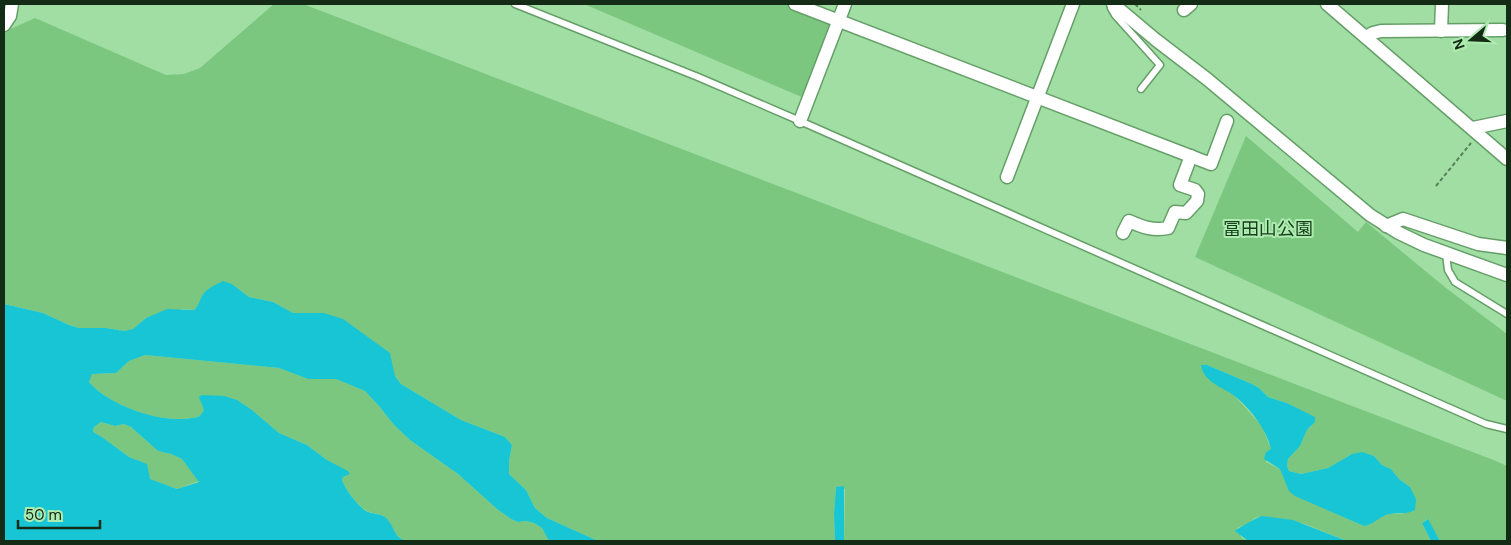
<svg xmlns="http://www.w3.org/2000/svg" width="1511" height="545" font-family="'DM Sans','Noto Sans JP',sans-serif">
  <style>
    .green { fill: #7cc780; fill-rule: evenodd }
    .water { fill: #18c5d5; fill-rule: evenodd }
    .lines { fill: none; stroke-linecap: round; stroke-linejoin: round }
    .lane-casing { stroke: #659f68; stroke-width: 9 }
    .street-casing { stroke: #659f68; stroke-width: 15 }
    .path { stroke: #588259; stroke-width: 2; stroke-dasharray: 4 2.5; stroke-linecap: butt }
    .lane { stroke: #fff; stroke-width: 6 }
    .street { stroke: #fff; stroke-width: 12 }
    .labels { text-anchor: middle; stroke-width: 4; stroke-linejoin: round; paint-order: stroke }
    .park-label { font-size: 18px; fill: #19401d; stroke: #aeebb0 }
  </style>
  <rect width="100%" height="100%" fill="#a1dea3"/>
  <g class="green">
    <path d="M274,4H303L1496,461L1507,466V541H1440L1427,519L1422,523L1431,541H1347L1305,524L1262,516L1255,518L1248,524L1237,528L1242,538L1248,541H844L845,489L836,487L834,514L835,541H598L547,518L535,508L526,490L509,474V461L512,445L505,437L461,420L401,384L395,376L294,314L273,302L249,297L232,284L202,296L199,305L194,310L183,309L146,318L133,329L124,331L106,328H79L69,325L43,313L4,304V32L35,18L166,75L184,74L200,68ZM1207,365L1252,384L1259,388L1268,397L1287,403L1298,409L1312,426L1307,430L1300,446L1288,459L1287,466L1289,471L1301,474L1328,468L1352,454L1374,456L1382,465L1391,469L1399,479L1410,487L1403,514C1396,514 1389,513 1382,516C1375,519 1372,525 1364,526L1317,505L1280,469L1266,462L1271,449L1262,426Z"/>
    <path d="M584,4H785L834,22L804,98Z"/>
    <path d="M1246,136L1358,232L1366,222L1446,288L1507,334V401L1195,257Z"/>
    <path d="M145,355L279,368L308,379H336L365,391L379,406L394,425L410,440L458,474L497,509L511,519L518,522L526,521L534,523L542,528L549,541L403,540C394,535 393,525 386,518C381,513 373,514 367,511C359,507 345,489 342,480L343,477L350,474L327,460L307,445L279,433L252,410L204,405V410L200,416C168,427 110,407 89,382L91,374L116,373L129,361Z"/>
    <path d="M101,422L115,426L124,424L131,427L158,451L171,454L182,459L199,481L177,489L149,479L146,464L129,457L102,437L93,432L94,427Z"/>
  </g>
  <g class="water">
    <path d="M223,281L232,284L249,297L273,302L293,313H324L343,319L390,353L395,376L401,384L461,420L505,437L512,445L509,461V474L526,490L535,508L547,518L598,541H549L542,528L534,523L526,521L518,522L511,519L497,509L458,474L410,440L394,425L379,406L365,391L336,379H308L279,368L145,355L129,361L116,373L92,374L89,382C110,407 169,427 200,416L204,410L199,397L202,395L224,396L237,400L252,410L279,433L307,445L327,460L348,471L350,474L343,477L342,480C345,489 358,506 366,511C372,514 379,513 385,517C395,525 393,539 408,541H4V304L43,313L69,325L79,328H106L124,331L133,329L146,318L167,309L194,310C199,305 199,302 202,296C207,288 215,285 223,281ZM101,422L115,426L124,424L131,427L158,451L171,454L182,459L199,482L177,489L150,479L147,464L129,457L102,437L93,432L94,427Z"/>
    <path d="M1201,365H1207L1252,384L1259,388L1268,397L1287,403L1315,417V422L1307,430L1300,446L1288,459L1287,466L1289,471L1301,474L1328,468L1352,454L1362,452L1374,456L1382,465L1391,469L1399,479L1410,487L1416,499L1415,510C1406,515 1399,512 1390,514C1380,515 1374,525 1364,526L1295,496L1289,491L1280,469L1264,459L1266,452L1271,449C1266,429 1252,411 1237,398C1225,387 1204,384 1201,365Z"/>
    <path d="M844,486V541H835L834,514L836,487Z"/>
    <path d="M1262,516L1293,520L1347,541H1248L1235,531C1238,528 1258,517 1262,516Z"/>
    <path d="M1428,519L1440,541H1431L1422,523Z"/>
  </g>
  <g class="lines">
    <defs>
      <g id="lane">
        <path d="M515,4L698,77L800,121L1486,424L1507,429"/>
        <path d="M1111,8L1115,15L1160,65L1141,89"/>
        <path d="M1446,254L1448,270L1455,282L1507,314"/>
      </g>
      <g id="street">
        <path d="M795,4L1211,164L1227,121"/>
        <path d="M1113,4L1156,40L1207,79L1370,215L1397,232L1424,245L1507,275"/>
        <path d="M1327,4L1507,159"/>
        <path d="M1184,10L1191,4"/>
        <path d="M4,25L10,16L12,4"/>
        <path d="M1441,31L1442,4"/>
        <path d="M1366,37L1373,33L1381,31L1503,30"/>
        <path d="M800,121L845,4"/>
        <path d="M1473,128L1507,121"/>
        <path d="M1007,177L1073,4"/>
        <path d="M1386,226L1403,219L1478,244L1507,248"/>
        <path d="M1123,233L1129,221C1142,227 1153,231 1168,228L1175,212L1186,213L1197,201L1198,194L1195,190L1180,185L1191,156"/>
      </g>
    </defs>
    <use href="#lane" class="lane-casing"/>
    <use href="#street" class="street-casing"/>
    <g class="path">
      <path d="M1135,4L1141,10"/>
      <path d="M1436,186L1471,143"/>
    </g>
    <use href="#lane" class="lane"/>
    <use href="#street" class="street"/>
  </g>
  <g class="labels">
    <g class="park-label">
      <text x="1268" y="235">冨田山公園</text>
    </g>
  </g>
  <rect width="1511" height="545" fill="none" stroke="#142c15" stroke-width="10"/>
  <g transform="translate(1471 40) rotate(251)" stroke="#aeebb0" stroke-width="4" paint-order="stroke">
  <path d="M0-4L9 19L0 12L-9 19Z" fill="#142c15"/>
  <text y="-8" font-size="14" font-weight="bold" text-anchor="middle" fill="#142c15">N</text>
  </g>
  <path d="M18 520v8h82v-8" fill="none" stroke="#142c15" stroke-width="2.5"/>
  <text x="25" y="520" font-size="15" fill="#142c15" stroke="#aeebb0" stroke-width="4" paint-order="stroke">50 m</text>
</svg>
